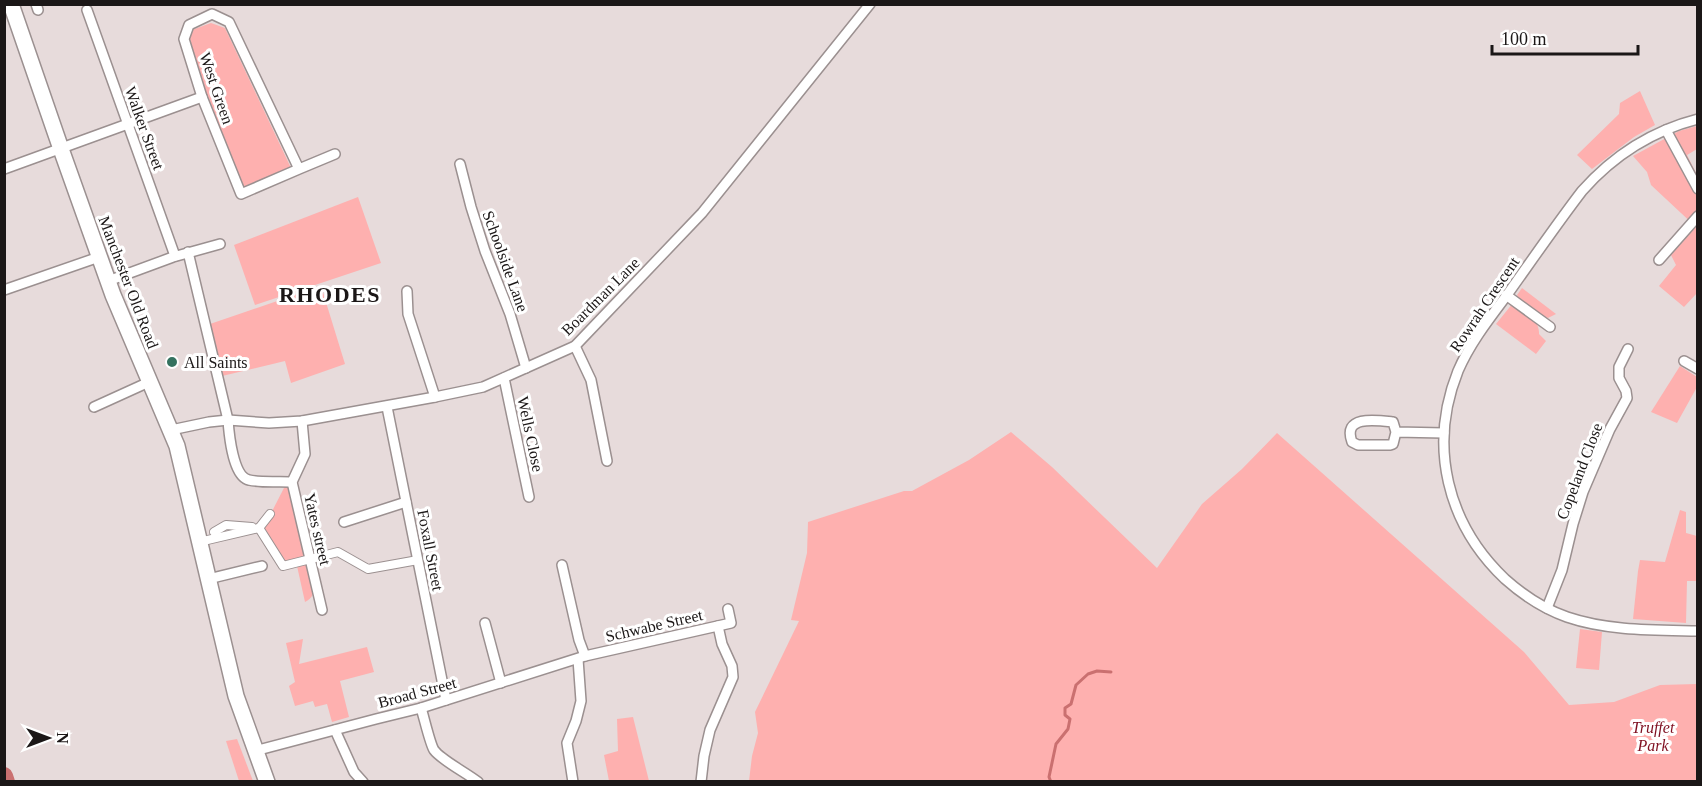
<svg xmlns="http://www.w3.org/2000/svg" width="1702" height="786" font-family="'Times New Roman',serif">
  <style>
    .green { fill: #feb0af }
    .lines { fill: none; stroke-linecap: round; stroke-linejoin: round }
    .stream { stroke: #ca7070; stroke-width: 3 }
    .river { stroke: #ca7070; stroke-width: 18 }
    .pedestrian-casing { stroke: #9b9090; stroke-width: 10 }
    .minor-casing { stroke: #9b9090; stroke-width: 12 }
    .primary-casing { stroke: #9b9090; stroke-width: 18 }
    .pedestrian { stroke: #fff; stroke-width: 8 }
    .minor { stroke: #fff; stroke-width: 9 }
    .primary { stroke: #fff; stroke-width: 15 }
    .poi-dot { fill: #34725f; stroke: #fff; stroke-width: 2 }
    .labels { text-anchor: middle; stroke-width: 6; stroke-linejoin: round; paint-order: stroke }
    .street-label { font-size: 16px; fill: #1b1717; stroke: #fff }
    .poi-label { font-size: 16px; fill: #1b1717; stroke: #fff; text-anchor: start }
    .park-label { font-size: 16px; font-style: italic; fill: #7f0f20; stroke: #fff }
    .district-label { font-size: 22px; font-weight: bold; letter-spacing: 1.5px; fill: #1b1717; stroke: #fff }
  </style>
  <rect width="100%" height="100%" fill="#e7dbdb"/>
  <g class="green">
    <path d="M211,23L225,28L291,168L241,189L186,44L189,31Z"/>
    <path d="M1640,91L1655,125L1634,137L1592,169L1577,155L1619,114L1620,103Z"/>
    <path d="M1697,126V149L1687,155L1697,175V293L1684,307L1659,286L1676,265L1671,255L1696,227L1651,185L1647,172L1633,156L1679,131Z"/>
    <path d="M358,197L381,263L255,305L234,245Z"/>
    <path d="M321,286L345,364L291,383L285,361L222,376L210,324Z"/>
    <path d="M1522,288L1556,314L1548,318C1535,314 1523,308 1517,295Z"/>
    <path d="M1513,303C1524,310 1540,320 1539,334L1546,341L1536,354L1496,324Z"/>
    <path d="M1680,366L1697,377V387L1677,423L1651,412Z"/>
    <path d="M1011,432L1052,467L1157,568L1202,504L1242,469L1277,433L1524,652L1569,705L1614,702L1660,685L1697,684V781H749L752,756L758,733L755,712L799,621L791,620L807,553L808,522L904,491H912L969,460Z"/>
    <path d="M285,486L289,489L307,556L284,562L264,527Z"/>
    <path d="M1680,510L1686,512V533L1697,536V581H1687L1686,623L1633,619L1638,571L1640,560L1665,562Z"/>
    <path d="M308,563C311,576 321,595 305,602L297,566Z"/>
    <path d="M1580,629L1602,632L1599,670L1576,668Z"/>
    <path d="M303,639L299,664L367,647L374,672L340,681L349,717L332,722L327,704L315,707L313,701L295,706L289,686L295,682L286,643Z"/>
    <path d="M633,717L649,781H609L604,755L618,751L617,719Z"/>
    <path d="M237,739L253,781H239L226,741Z"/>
  </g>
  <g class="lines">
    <path class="stream" d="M1051,782L1049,777L1056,744L1068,729L1070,719L1065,715V708L1071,704L1076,685L1088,674L1097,671L1111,672"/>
    <path class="river" d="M4,776L6,782"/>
    <defs>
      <g id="pedestrian">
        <path d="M270,514L259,528L283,566L338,552L368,569L418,560"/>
        <path d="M214,532L226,525L252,527"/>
        <path d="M199,542L259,528"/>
      </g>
      <g id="minor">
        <path d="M36,4L38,10"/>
        <path d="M87,10L175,256"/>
        <path d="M1698,119C1651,131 1613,156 1582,191C1556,225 1532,260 1507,295C1489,319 1470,343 1458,371C1428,446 1447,524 1505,579C1523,595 1544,609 1567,617C1608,631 1654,630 1698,631"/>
        <path d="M1666,130L1698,189"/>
        <path d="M460,164L471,207L485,251L510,314L526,368"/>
        <path d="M4,169L202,97"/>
        <path d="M299,169L241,194L202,97L184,39L189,25L212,14L229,22L299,169L335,154"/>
        <path d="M188,252L228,420C229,434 233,477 249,480C262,483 278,481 292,482"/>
        <path d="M1659,260L1698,216"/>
        <path d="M108,281L173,257L220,244"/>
        <path d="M4,290L99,257"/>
        <path d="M407,291L408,314L435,397"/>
        <path d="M1506,295L1550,327"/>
        <path d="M575,346L591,380L607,461"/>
        <path d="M1684,361L1698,369"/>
        <path d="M504,378L529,497"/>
        <path d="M94,407L149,382"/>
        <path d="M387,407L446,700"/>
        <path d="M302,421L305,454L292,482L322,610"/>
        <path d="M171,430L209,422L228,420L269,423L302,421L435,397L483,387L575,346L702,213L870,4"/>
        <path d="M1396,432L1393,444L1390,445H1358L1352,442C1342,415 1376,420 1393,422L1396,432L1444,433"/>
        <path d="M344,522L406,502"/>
        <path d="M562,565L579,640L585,656"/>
        <path d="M208,579L262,566"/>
        <path d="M1547,608L1562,570L1573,524L1583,492L1610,429L1627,398L1626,391L1619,378V367L1628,349"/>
        <path d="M485,623L501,683"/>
        <path d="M421,708C424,717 430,744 434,750C441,760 467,773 478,782"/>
        <path d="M335,730L354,772L363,782"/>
        <path d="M255,751L376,719L421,708L585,656L731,623L728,609"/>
        <path d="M573,782L567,743L576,721L581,701L578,659"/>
        <path d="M701,782L704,756L710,730L733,677L732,666L722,644L718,626"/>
      </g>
      <path id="primary" d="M11,4L61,149L113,295L177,446L236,696L267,782"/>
    </defs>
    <use href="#pedestrian" class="pedestrian-casing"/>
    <use href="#minor" class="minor-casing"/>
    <use href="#primary" class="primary-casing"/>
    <use href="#pedestrian" class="pedestrian"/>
    <use href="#minor" class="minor"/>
    <use href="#primary" class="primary"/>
  </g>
  <circle class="poi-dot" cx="172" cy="362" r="6"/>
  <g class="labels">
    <g class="street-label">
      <text transform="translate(217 88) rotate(71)" y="6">West Green</text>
      <text transform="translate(145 128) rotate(70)" y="6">Walker Street</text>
      <text transform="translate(506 261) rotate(70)" y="6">Schoolside Lane</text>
      <text transform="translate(129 282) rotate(69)" y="6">Manchester Old Road</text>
      <text transform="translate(600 296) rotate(-45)" y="6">Boardman Lane</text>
      <text transform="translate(1484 304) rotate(-56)" y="6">Rowrah Crescent</text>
      <text transform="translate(531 434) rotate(78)" y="6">Wells Close</text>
      <text transform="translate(1579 471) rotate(-69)" y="6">Copeland Close</text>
      <text transform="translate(318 529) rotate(77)" y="6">Yates street</text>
      <text transform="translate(431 550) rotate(79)" y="6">Foxall Street</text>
      <text transform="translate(654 625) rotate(-13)" y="6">Schwabe Street</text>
      <text transform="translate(417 692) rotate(-15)" y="6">Broad Street</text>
    </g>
    <g class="poi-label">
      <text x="184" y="368">All Saints</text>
    </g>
    <g class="park-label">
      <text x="1653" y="733">Truffet<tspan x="1653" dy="18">Park</tspan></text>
    </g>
    <g class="district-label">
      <text x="330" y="302">RHODES</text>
    </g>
  </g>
  <rect width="1702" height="786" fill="none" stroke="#1b1717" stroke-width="12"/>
  <g transform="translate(48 738) rotate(90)" stroke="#ffffff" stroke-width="4.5" paint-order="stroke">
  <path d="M0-4.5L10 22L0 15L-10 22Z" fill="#1b1717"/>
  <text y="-9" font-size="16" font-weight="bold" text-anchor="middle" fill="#1b1717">N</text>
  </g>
  <path d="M1492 45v9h146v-9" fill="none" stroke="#1b1717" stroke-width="3"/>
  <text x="1501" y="45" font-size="18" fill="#1b1717" stroke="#ffffff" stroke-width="4.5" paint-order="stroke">100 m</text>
</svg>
